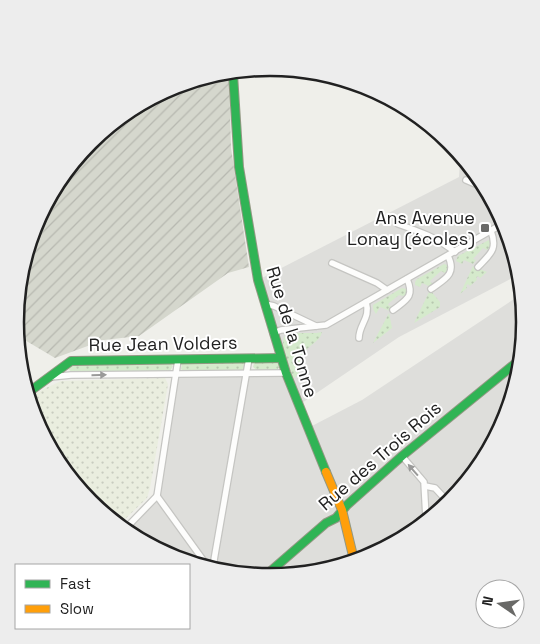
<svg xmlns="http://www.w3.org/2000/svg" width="540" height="644" font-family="'Space Grotesk',sans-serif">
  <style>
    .residential { fill: #dededb }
    .construction { fill: url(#construction-furrows) }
    .farmland { fill: url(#farmland-dots) }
    .grass { fill: url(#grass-dots) }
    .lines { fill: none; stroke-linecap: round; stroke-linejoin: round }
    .street-casing { stroke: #c5c5c2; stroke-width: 8 }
    .fast-casing { stroke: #929883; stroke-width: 10 }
    .slow-casing { stroke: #929883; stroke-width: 10 }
    .street { stroke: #fdfdfc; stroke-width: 5.5 }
    .fast { stroke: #30b455; stroke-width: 8 }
    .slow { stroke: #ff9f0a; stroke-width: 8 }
    .oneway { fill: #9a9a99 }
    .poi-dot { fill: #696967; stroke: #fff; stroke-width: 2 }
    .labels { text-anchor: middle; stroke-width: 4; stroke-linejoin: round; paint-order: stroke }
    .poi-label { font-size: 18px; fill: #212121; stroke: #fff; text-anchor: end }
    .street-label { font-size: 18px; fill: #212121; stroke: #fff }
    .rim { fill: none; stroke: #212121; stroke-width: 2.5 }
  </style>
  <defs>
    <pattern id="construction-furrows" width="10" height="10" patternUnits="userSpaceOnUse" patternTransform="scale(1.25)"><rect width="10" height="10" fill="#d5d7cd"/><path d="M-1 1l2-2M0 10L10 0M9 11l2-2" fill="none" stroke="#b7b8b0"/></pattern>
    <pattern id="farmland-dots" width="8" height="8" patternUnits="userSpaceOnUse" patternTransform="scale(1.25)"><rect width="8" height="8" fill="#eaeedf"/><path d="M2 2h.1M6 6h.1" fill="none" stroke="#c8ccbf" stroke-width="1.8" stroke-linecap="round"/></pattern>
    <pattern id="grass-dots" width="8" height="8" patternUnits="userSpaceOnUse" patternTransform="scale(1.25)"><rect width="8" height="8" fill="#d5eacc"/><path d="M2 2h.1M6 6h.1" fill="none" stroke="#b7c8af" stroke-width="1.8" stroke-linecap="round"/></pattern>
  </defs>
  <rect width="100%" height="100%" fill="#efefea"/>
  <g class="residential">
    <path d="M460,157L506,225L516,276L399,337L299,405L258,280L459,177Z"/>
    <path d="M520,295L525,322L505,420L450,503L367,558L270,577L172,557L125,526L157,496L176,374L282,375L310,427L362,400Z"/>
  </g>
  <path class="construction" d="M229,75L231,148L249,267L228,273L139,336L104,340L55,358L18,336L15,322L35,224L90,141L173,86Z"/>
  <path class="farmland" d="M165,378L168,384L150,488L147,498L121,523L89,502L34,419L30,397L44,389L61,381Z"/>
  <g class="grass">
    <path d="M489,240L491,242L492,245L487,250L483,248L473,259L476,260L473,264L464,260L462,264L456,261L458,256Z"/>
    <path d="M444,264L449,266V269L445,273L441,271L431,280L430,282L434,284L431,287L422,283L420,287L415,285V282L417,279Z"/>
    <path d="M473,266L487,272L480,278L478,276L476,278L477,280L470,286L468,284L466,286L467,288L460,294Z"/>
    <path d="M402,288L406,289L407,294L403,296L399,295L389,303L388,305L392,307L390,311L380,307L376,314L373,309V305Z"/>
    <path d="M430,290L440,302V307L414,323Z"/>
    <path d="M389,313L392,328L373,343Z"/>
    <path d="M322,332C320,342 308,345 303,354C299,361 301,368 298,375L293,379L282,347L284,337C295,330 310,335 322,332Z"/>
    <path d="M169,362L173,366L170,371L73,373L68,369L69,365Z"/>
    <path d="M243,362L245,364L243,371L184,372L181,369L182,363Z"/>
    <path d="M257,362H277L280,365L279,368L275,371H258L253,367L254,363Z"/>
  </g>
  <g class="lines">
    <defs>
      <g id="street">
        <path d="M466,180L480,186"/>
        <path d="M398,224C418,231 438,238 455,252"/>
        <path d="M332,263L377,283L387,290"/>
        <path d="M478,267C490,254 498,250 491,231"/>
        <path d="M431,289C445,279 457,274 448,256"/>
        <path d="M265,304L274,306L316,326"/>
        <path d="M393,310C406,300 415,297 407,279"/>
        <path d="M273,333L281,330L326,325L504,223"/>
        <path d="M359,338C359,324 371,318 366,302"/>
        <path d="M51,377L71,375L286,373"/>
        <path d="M402,456L424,482L426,518"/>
        <path d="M425,486L435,488L449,503"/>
        <path d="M157,496L206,564"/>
        <path d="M127,527L157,496L178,360"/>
        <path d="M213,566L249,358"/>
      </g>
      <g id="fast">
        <path d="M233,74L239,167L258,280L286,373L326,472"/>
        <path d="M29,392L71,361L281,358"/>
        <path d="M265,576L326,523L336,518L347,505L402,456L517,362"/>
      </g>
      <path id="slow" d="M326,472L342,510L354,560"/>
    </defs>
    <use href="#street" class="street-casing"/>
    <use href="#fast" class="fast-casing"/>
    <use href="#slow" class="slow-casing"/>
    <use href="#street" class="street"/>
    <use href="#fast" class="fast"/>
    <use href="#slow" class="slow"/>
  </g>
  <defs><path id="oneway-solid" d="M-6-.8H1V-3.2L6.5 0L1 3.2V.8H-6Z" transform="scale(1.25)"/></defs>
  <g class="oneway">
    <use href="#oneway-solid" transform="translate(99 375) rotate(-1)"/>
    <use href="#oneway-solid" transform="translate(413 470) rotate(-131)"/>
  </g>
  <rect class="poi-dot" x="480" y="223" width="10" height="10" rx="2.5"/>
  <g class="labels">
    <g class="poi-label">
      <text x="475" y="224">Ans Avenue<tspan x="475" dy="21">Lonay (écoles)</tspan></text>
    </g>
    <g class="street-label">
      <text transform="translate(292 332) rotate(73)" y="6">Rue de la Tonne</text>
      <text transform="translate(163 344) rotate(-1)" y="6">Rue Jean Volders</text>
      <text transform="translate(380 456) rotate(-41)" y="6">Rue des Trois Rois</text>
    </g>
  </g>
  <path d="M0 0H540V644H0ZM24 322a246 246 0 1 1 492 0a246 246 0 1 1-492 0Z" fill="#ededed" fill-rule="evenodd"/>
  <path class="rim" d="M24 322a246 246 0 1 1 492 0a246 246 0 1 1-492 0Z"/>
  <rect x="15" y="564" width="175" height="65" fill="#ffffff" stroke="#a6a6a6"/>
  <rect x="25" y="580" width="25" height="8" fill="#30b455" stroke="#a6a6a6"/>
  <text x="60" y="589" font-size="15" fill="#212121">Fast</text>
  <rect x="25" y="605" width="25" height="8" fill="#ff9f0a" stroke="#a6a6a6"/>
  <text x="60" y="614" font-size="15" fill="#212121">Slow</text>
  <g transform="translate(500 604) rotate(283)"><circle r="24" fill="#ffffff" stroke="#a6a6a6"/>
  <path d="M0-4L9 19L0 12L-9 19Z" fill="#696967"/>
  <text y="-8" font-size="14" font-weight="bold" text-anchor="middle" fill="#212121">N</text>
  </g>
</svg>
